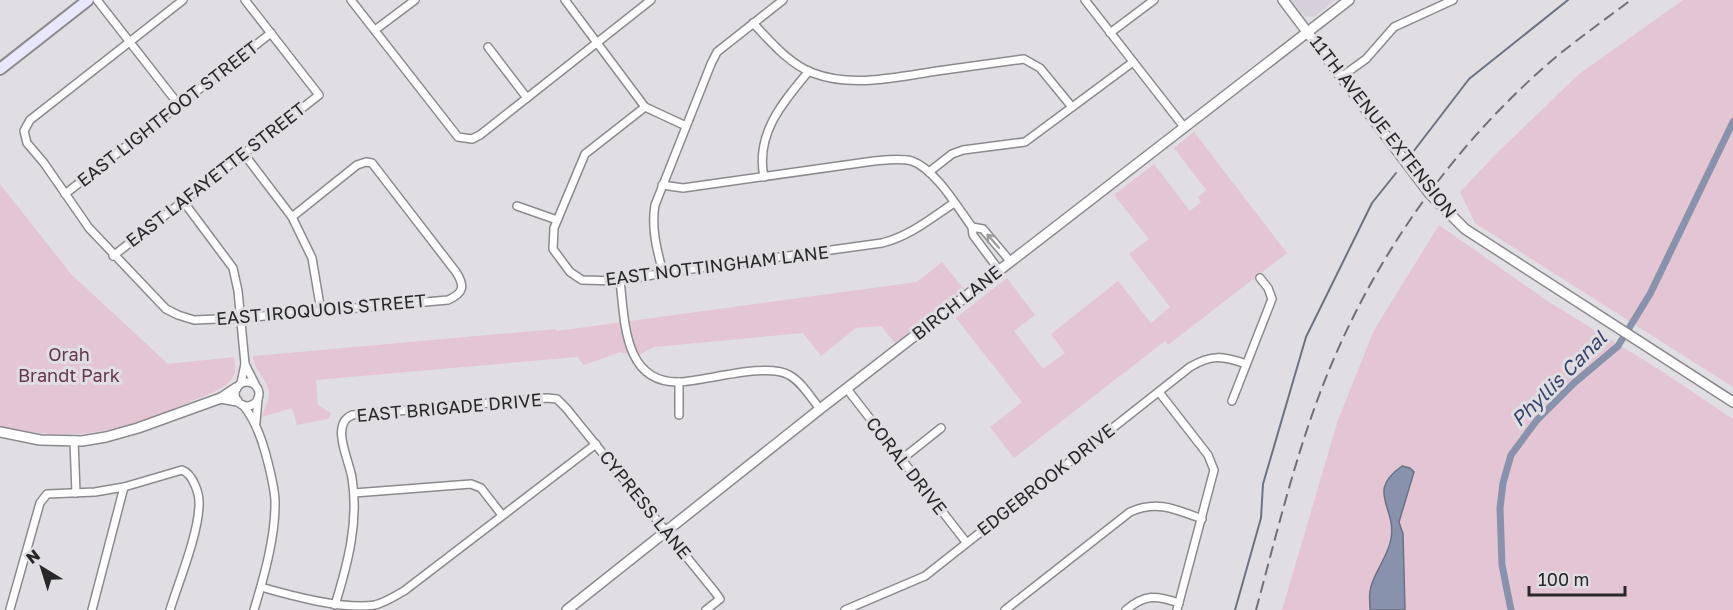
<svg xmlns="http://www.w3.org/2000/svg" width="1733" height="610" font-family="'Golos Text',sans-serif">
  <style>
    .built { fill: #d6d0db }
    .green { fill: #e4c5d4 }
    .water { fill: #8992ac; stroke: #6c7285; stroke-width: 1.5 }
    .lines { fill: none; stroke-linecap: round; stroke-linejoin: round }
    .stream { stroke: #6c7285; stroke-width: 2 }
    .canal { stroke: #8992ac; stroke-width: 7 }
    .minor-casing { stroke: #8c8a8d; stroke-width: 10 }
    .tertiary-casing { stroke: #8c8a8d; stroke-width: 12 }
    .secondary-casing { stroke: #8c8a8d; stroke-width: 14 }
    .minor { stroke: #fff; stroke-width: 7 }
    .tertiary { stroke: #fff; stroke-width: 9 }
    .secondary { stroke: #e9e7fa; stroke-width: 10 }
    .rail { stroke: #717072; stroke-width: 2; stroke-dasharray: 12 6; stroke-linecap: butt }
    .oneway { stroke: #9e9e9f }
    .labels { text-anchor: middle; stroke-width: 6; stroke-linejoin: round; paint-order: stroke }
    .street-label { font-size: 18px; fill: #282829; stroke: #e0dee2 }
    .park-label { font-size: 18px; fill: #63374f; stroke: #e0dee2 }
    .water-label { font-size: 20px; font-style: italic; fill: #38446d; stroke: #e0dee2 }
  </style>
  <rect width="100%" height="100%" fill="#e0dee2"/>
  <path class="built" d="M1291,0H1335L1314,17L1304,16Z"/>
  <g class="green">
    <path d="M1683,0H1733V387L1475,223L1460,192L1496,154L1579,74Z"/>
    <path d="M1194,132L1287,253L1168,345L1165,341L1014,458L990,427L1022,402L956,318L1007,278L1035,315L1014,331L1043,369L1065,353L1051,334L1118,281L1151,323L1170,307L1129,254L1149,239L1114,195L1154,164L1190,211L1201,202L1198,197L1206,190L1174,148Z"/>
    <path d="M0,184L71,274L168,364L234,357C234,361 236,367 235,371C233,388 205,395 192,401C125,431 72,444 0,426Z"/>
    <path d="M1439,225L1549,302L1660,370L1733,419V610H1282L1338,420L1374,330Z"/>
    <path d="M942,262L964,289L895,343L881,326L856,328L821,356L803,333L654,347L637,356L620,352L584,365L577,357L316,380L318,405L331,413L328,419L297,425L292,408L262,417C264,409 269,401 269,393C268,379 254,372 253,356L556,329L557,331L917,282Z"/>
  </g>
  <path class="water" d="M1402,466L1410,468L1414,472L1399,522L1403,534L1405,610H1370C1370,604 1369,597 1370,591C1372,575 1388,557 1391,539C1397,507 1365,492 1402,466Z"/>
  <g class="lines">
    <g class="stream">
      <path d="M1413,152L1469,79L1568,0"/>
      <path d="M1235,610L1261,518L1263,484L1306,337L1372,203L1396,173"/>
    </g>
    <path class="canal" d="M1511,610L1502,565L1500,508L1503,483L1511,455L1537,420L1574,383L1618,346L1650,294L1733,122"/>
    <defs>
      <g id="minor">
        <path d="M97,0L179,105"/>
        <path d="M183,0L30,120L24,131L27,143L44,163L89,228L166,309L178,315L194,320L241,318L448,300C464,293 465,286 456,272L372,163L366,162L357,165L292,217"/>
        <path d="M351,0L458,137L472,139L480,135L651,0"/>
        <path d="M565,0L645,107L686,126"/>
        <path d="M1085,0L1184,127"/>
        <path d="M753,23C770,41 789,64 813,73C852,88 897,77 937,71C966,67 995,63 1024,59L1040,68L1072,107"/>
        <path d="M375,30L415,0"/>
        <path d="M1110,33L1154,0"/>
        <path d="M488,47L527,98"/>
        <path d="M1341,77L1366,59L1394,27L1453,0"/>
        <path d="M645,107L585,154L554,228L553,249L570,272L582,280L620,281L663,273L882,243C910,236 930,219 954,203"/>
        <path d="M244,154L292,217L312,258L321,311"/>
        <path d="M929,172L952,154L963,150L1025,142L1133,62"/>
        <path d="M764,177C755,134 783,102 809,71"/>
        <path d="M662,185L683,188L874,161C886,160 899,158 912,161C935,169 958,208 972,227L973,235L999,270"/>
        <path d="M65,194L271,33"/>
        <path d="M183,201L233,268L238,291L245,364"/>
        <path d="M517,206L557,220"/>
        <path d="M972,227L983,229L1010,261"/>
        <path d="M113,256L319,95L245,0"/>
        <path d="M663,273C657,250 651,228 655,205L711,64L717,52L783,0"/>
        <path d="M620,281C625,320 623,383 679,382C706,381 767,362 789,375C802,382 811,398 820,409"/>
        <path d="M679,382V415"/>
        <circle cx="247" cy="394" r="12"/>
        <path d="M241,383L245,364L255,384"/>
        <path d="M847,389L966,542"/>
        <path d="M1159,392L1208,455L1214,470L1177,610"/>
        <path d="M1232,401L1272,299L1268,288L1260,278"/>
        <path d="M243,405C255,420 261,436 266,455C270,470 274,485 275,500C276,535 264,577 254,610"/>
        <path d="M256,422L258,398"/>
        <path d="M74,440L76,493"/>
        <path d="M902,459L941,428"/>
        <path d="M354,493L471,484L481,488L502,515"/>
        <path d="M261,587C292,596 343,610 375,605C386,602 395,596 404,591L596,444"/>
        <path d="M335,605C348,563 359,521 352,478C349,459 330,425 352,415L547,398L557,399L566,408L715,592L720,599L706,610"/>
        <path d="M10,609L40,503L47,494L95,492L124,487L182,470C193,474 200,494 199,506C198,535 179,581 170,610"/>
        <path d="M92,610L124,487"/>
        <path d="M845,610L925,576L1190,367C1212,354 1223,356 1246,364"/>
        <path d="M1005,610L1130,512C1157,500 1175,509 1202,519"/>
        <path d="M1126,610C1145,594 1156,595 1179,603"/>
      </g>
      <g id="tertiary">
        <path d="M1283,0L1429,193L1465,229L1733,402"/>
        <path d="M221,398L237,401"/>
        <path d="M0,432L40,440L82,441L106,437L138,428L221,398L236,388"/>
        <path d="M567,610L820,409L1349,0"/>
      </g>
      <path id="secondary" d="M0,69L88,0"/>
    </defs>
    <use href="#minor" class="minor-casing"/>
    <use href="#tertiary" class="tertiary-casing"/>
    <use href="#secondary" class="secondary-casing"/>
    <use href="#minor" class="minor"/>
    <use href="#tertiary" class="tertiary"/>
    <use href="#secondary" class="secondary"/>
    <path class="rail" d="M1256,610C1275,540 1292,469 1317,401C1366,267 1452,143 1562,52C1585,34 1608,17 1631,0"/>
  </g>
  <defs><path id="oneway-shaft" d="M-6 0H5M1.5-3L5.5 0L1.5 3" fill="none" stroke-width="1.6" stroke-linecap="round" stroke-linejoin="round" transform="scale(1.5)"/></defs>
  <use class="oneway" href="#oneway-shaft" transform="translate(993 241) rotate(-131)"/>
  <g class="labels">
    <g class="street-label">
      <text transform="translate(168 114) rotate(-38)" y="6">EAST LIGHTFOOT STREET</text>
      <text transform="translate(1383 127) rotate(52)" y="6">11TH AVENUE EXTENSION</text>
      <text transform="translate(216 175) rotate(-38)" y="6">EAST LAFAYETTE STREET</text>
      <text transform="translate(717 266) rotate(-7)" y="6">EAST NOTTINGHAM LANE</text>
      <text transform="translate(957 303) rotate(-38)" y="6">BIRCH LANE</text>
      <text transform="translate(321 310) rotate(-5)" y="6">EAST IROQUOIS STREET</text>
      <text transform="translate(449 408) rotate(-5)" y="6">EAST BRIGADE DRIVE</text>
      <text transform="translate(906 466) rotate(52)" y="6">CORAL DRIVE</text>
      <text transform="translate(1046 480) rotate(-38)" y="6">EDGEBROOK DRIVE</text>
      <text transform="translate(645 505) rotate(51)" y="6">CYPRESS LANE</text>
    </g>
    <g class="park-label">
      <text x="69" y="361">Orah<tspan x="69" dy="21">Brandt Park</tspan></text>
    </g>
    <g class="water-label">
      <text transform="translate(1559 379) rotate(-45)" y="7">Phyllis Canal</text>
    </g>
  </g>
  <g transform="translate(42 568) rotate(322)" stroke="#e0dee2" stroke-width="4.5" paint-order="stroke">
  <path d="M0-4.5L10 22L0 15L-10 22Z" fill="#282829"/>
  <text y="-9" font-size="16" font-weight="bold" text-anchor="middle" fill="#282829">N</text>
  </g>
  <path d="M1529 586v9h96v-9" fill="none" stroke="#282829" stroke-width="3"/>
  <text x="1538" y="586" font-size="18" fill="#282829" stroke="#e0dee2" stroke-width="4.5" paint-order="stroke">100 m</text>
</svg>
